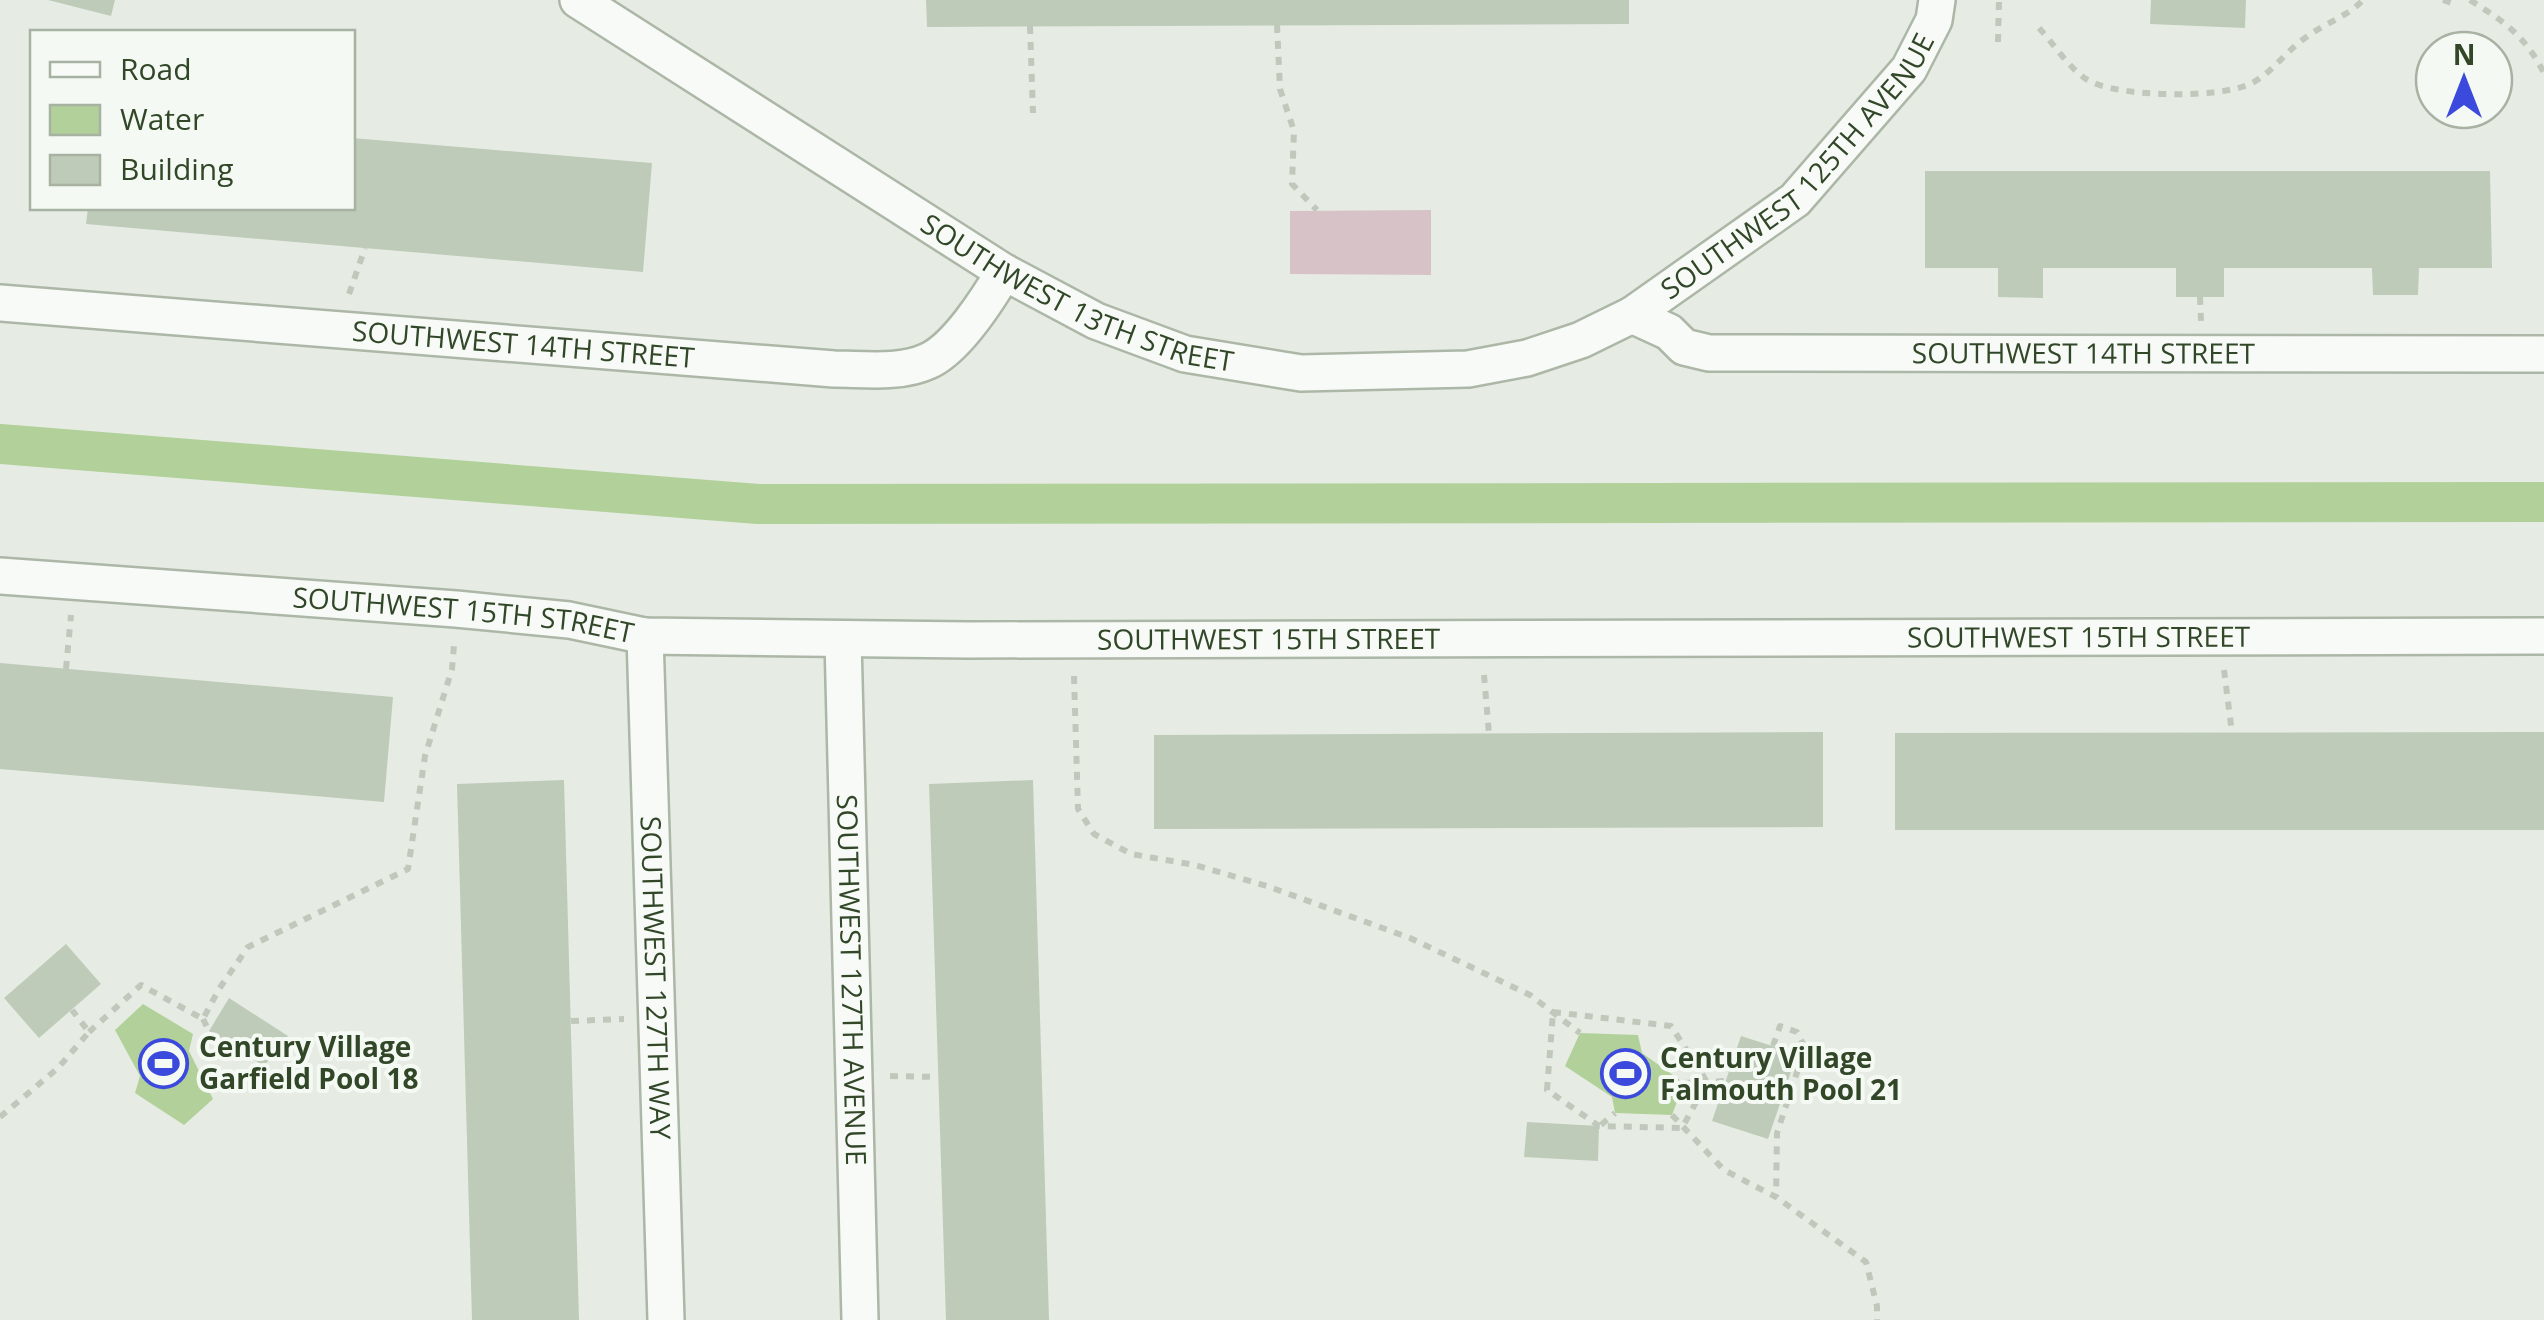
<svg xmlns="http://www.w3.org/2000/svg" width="2544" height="1320" font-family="'Open Sans',sans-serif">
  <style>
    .green { fill: #d7c3c7 }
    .water { fill: #b1d09a }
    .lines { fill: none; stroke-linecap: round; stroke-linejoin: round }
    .canal { stroke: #b1d09a; stroke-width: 40 }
    .building { fill: #becbb9 }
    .street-casing { stroke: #acb7a7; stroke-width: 40 }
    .path { stroke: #c0c8bc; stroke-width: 6; stroke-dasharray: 8 8; stroke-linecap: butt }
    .street { stroke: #f7faf6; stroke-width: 35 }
    .labels { text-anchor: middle; stroke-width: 8; stroke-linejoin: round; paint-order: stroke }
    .street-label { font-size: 28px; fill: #314728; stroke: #f5f9f3 }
    .poi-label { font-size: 28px; font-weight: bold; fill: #314728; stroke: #f5f9f3; text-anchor: start }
  </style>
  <rect width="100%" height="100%" fill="#e6ece3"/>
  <path class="green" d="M1431,210V275L1290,274V211Z"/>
  <g class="water">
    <path d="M143,1004L193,1034L189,1051L213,1099L184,1125L135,1093L140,1076L115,1030Z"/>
    <path d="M1580,1033L1638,1035L1642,1053L1684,1083L1672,1115L1615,1113L1612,1097L1565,1066Z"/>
  </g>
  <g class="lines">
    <path class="canal" d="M0,444L758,504L2544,502"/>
  </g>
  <g class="building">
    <path d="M48,0H115L111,16Z"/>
    <path d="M926,0H1629V24L927,27Z"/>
    <path d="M2151,0H2246L2245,28L2150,24Z"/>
    <path d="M352,138L652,163L643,272L86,224L88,208H352Z"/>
    <path d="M1925,171H2490L2492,268H2419L2418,295H2373L2372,268H2224V297H2176V268H2043V298L1998,297V268H1925Z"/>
    <path d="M0,663L393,697L384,802L0,769Z"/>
    <path d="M1823,732V827L1154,829V735Z"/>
    <path d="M2544,732V830H1895V733Z"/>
    <path d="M564,780L579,1320H472L457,784Z"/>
    <path d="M1033,780L1049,1320H946L929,784Z"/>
    <path d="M66,944L101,984L39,1038L4,998Z"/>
    <path d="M229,998L288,1036L264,1066L209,1031Z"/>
    <path d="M1741,1036L1797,1054L1768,1139L1712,1121Z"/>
    <path d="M1527,1122L1599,1126L1598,1161L1524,1157Z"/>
  </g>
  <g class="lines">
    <defs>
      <g id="street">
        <path id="s1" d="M578,0L1004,272L1096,321L1185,354L1301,373L1468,369L1527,358L1581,340L1632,315L1795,200L1909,69L1934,20L1937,0"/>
        <path id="s2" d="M0,303L834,369C863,369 901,374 928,361C956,349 988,299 1004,272"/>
        <path id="s3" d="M1632,315L1669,332L1684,347L1709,353L2544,354"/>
        <path id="s4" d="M0,576L456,609L569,620L645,636L968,640L2544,636"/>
        <path id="s5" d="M645,636L666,1320"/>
        <path id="s6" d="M843,640L860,1320"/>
      </g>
    </defs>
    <use href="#street" class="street-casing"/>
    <g class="path">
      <path d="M2443,0L2452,3L2454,0"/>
      <path d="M2470,0C2505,22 2525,36 2544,73"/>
      <path d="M1277,25L1280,89L1294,131L1292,184L1317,210"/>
      <path d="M1030,26L1033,113"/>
      <path d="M2039,28C2054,44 2068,67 2086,79C2115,98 2222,99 2252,83C2274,71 2286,51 2305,38C2323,24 2347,17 2363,0"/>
      <path d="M1998,42L1999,0"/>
      <path d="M349,294L365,248"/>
      <path d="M2200,297L2201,321"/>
      <path d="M66,669L71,615"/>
      <path d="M2224,670L2232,733"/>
      <path d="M1484,675L1489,734"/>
      <path d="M1074,676L1078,809L1094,834L1131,854L1195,865L1267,886L1410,938L1530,995L1580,1033"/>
      <path d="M1553,1012L1671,1026L1707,1082L1682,1128L1599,1126L1547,1090Z"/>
      <path d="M203,1019L209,1031"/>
      <path d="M571,1021L624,1019"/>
      <path d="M89,1032L141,985L203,1019L219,989L248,947L408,869L425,756L452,669L454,645"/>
      <path d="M1773,1046L1780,1026L1797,1032L1805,1048L1777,1133L1776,1197"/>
      <path d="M890,1076L938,1077"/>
      <path d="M1684,1083L1726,1081"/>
      <path d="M1672,1115L1724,1170L1776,1197L1866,1262L1877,1306V1320"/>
      <path d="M0,1117L58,1068L89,1032L72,1010"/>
      <path d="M1601,1125L1615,1113"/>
    </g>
    <use href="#street" class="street"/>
  </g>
  <defs>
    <symbol id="stadium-ring" viewBox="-11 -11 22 22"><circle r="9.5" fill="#f5f9f3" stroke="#3c49dd" stroke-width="1.5"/><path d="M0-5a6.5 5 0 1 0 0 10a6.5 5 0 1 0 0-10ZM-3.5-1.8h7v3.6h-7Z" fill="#3c49dd"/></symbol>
  </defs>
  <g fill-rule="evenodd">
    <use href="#stadium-ring" x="136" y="1036" width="55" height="55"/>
    <use href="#stadium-ring" x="1598" y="1046" width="55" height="55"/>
  </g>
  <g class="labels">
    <g class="street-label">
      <text dy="10" stroke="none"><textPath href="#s1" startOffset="1388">SOUTHWEST 125TH AVENUE</textPath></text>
      <text dy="10" stroke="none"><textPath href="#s1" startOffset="582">SOUTHWEST 13TH STREET</textPath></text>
      <text dy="10" stroke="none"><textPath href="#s2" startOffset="525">SOUTHWEST 14TH STREET</textPath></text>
      <text dy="10" stroke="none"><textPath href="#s3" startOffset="462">SOUTHWEST 14TH STREET</textPath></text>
      <text dy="10" stroke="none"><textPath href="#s4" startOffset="465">SOUTHWEST 15TH STREET</textPath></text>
      <text dy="10" stroke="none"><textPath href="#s4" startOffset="2082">SOUTHWEST 15TH STREET</textPath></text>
      <text dy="10" stroke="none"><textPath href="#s4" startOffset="1272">SOUTHWEST 15TH STREET</textPath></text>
      <text dy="10" stroke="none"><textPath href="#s5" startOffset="342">SOUTHWEST 127TH WAY</textPath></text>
      <text dy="10" stroke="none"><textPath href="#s6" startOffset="340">SOUTHWEST 127TH AVENUE</textPath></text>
    </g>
    <g class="poi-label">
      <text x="199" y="1057">Century Village<tspan x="199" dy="32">Garfield Pool 18</tspan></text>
      <text x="1660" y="1068">Century Village<tspan x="1660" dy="32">Falmouth Pool 21</tspan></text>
    </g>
  </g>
  <rect x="30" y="30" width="325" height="180" fill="#f5f9f3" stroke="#a7b2a2" stroke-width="2.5"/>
  <rect x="50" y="62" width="50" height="15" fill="#f7faf6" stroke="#a7b2a2" stroke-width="2.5"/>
  <text x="120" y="80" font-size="30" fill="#314728">Road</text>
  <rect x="50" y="105" width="50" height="30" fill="#b1d09a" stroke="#a7b2a2" stroke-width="2.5"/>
  <text x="120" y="130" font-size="30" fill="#314728">Water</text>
  <rect x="50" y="155" width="50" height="30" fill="#becbb9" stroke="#a7b2a2" stroke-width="2.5"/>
  <text x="120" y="180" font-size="30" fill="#314728">Building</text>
  <g transform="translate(2464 80)"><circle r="48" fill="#f5f9f3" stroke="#a7b2a2" stroke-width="2.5"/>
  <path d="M0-8L18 38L0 25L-18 38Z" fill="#3c49dd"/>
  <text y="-15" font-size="28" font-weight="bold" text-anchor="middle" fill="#314728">N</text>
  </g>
</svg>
